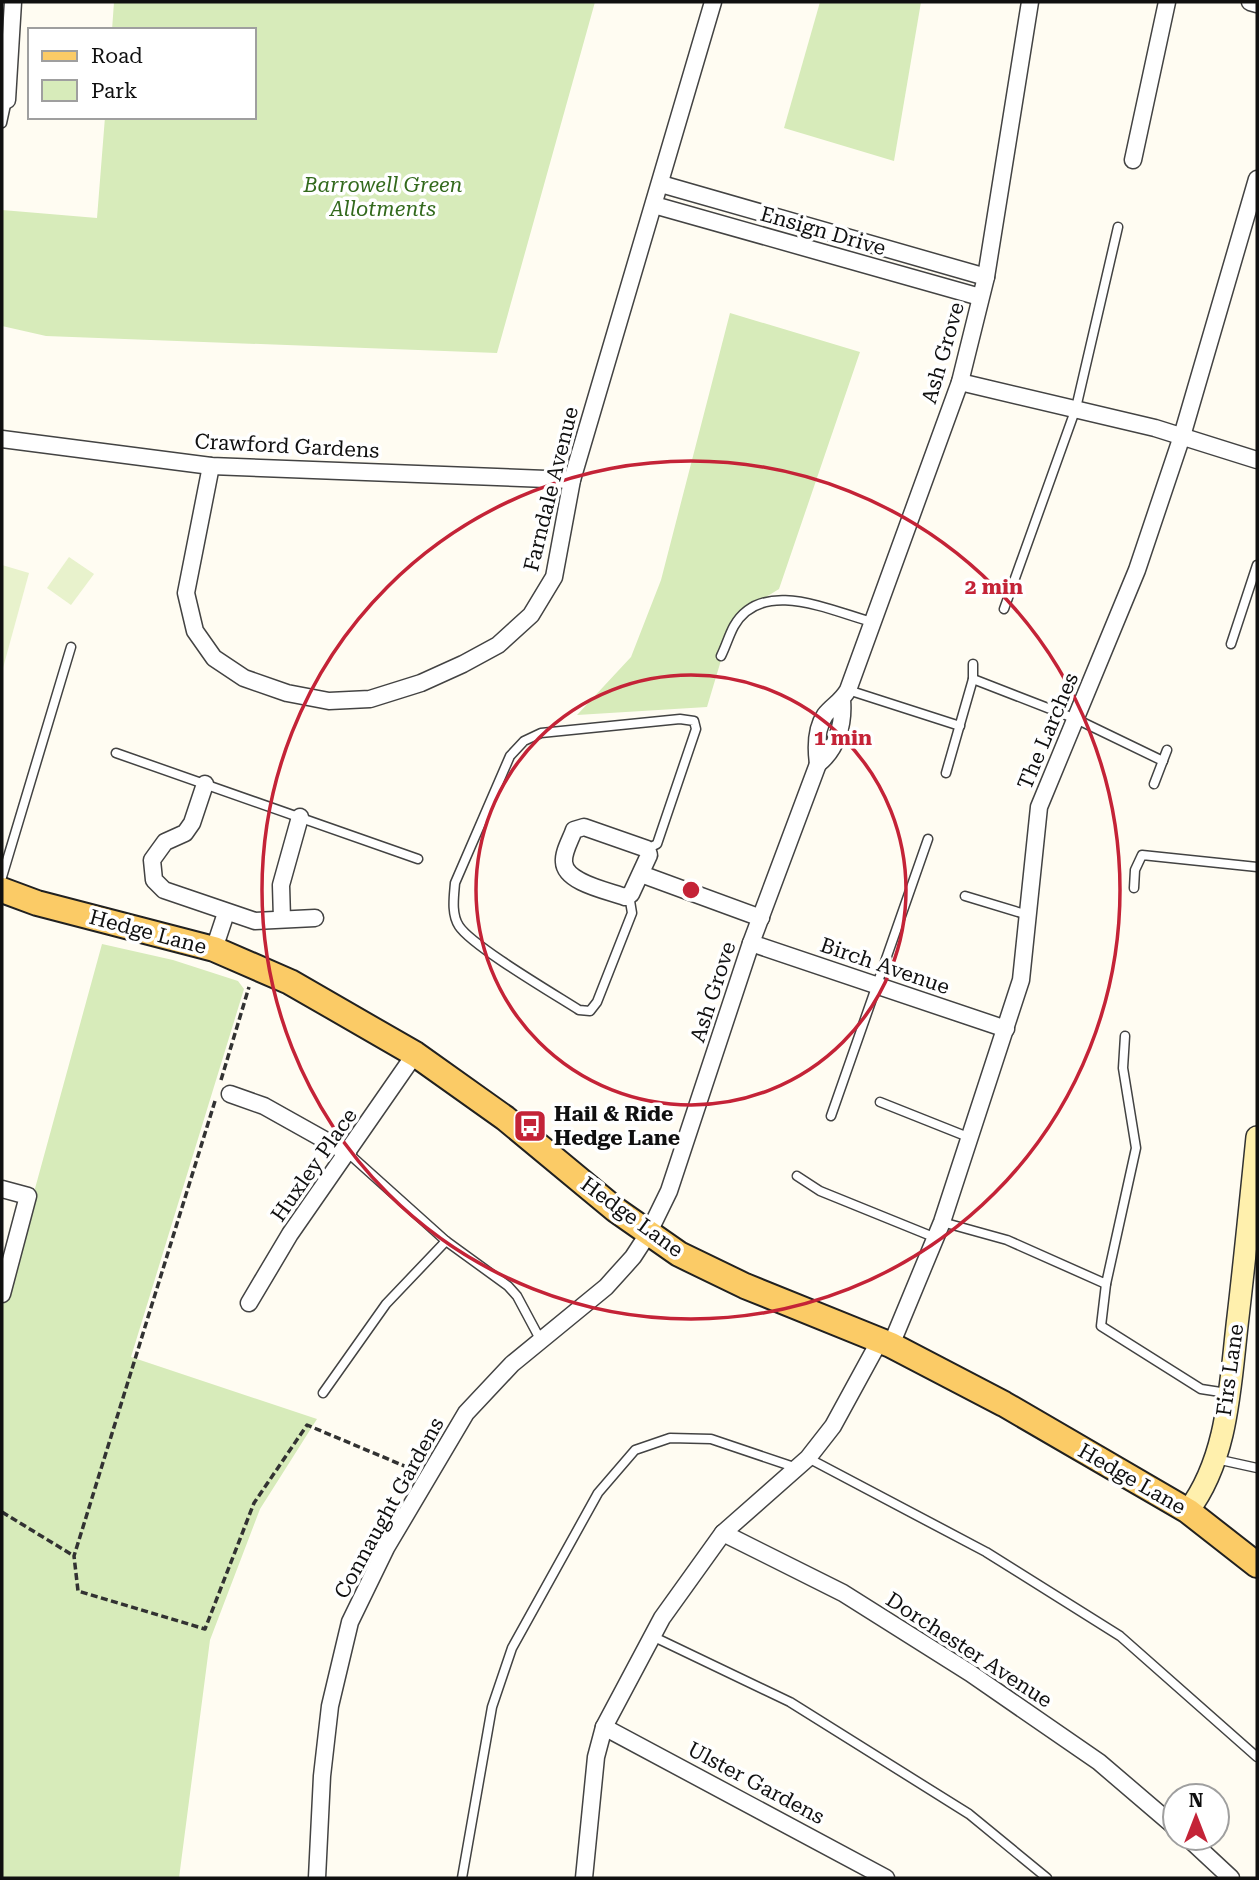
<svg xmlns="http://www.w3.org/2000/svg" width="1259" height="1880" font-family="'Roboto Serif',serif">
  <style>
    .green { fill: #d7ebba }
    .pitch { fill: #e8f2cc }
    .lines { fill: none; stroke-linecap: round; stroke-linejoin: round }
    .lane-casing { stroke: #434343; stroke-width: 11 }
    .street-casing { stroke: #434343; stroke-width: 19 }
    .secondary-casing { stroke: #323232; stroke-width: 24 }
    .primary-casing { stroke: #212121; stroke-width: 28 }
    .path { stroke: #323232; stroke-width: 3.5; stroke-dasharray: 7 3.5; stroke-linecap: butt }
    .lane { stroke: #fff; stroke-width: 8 }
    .street { stroke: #fff; stroke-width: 16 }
    .secondary { stroke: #fff0ad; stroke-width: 21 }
    .primary { stroke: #fbcb66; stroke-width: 24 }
    .ring { fill: none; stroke: #c42337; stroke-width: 3.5 }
    .labels { text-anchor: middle; stroke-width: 7; stroke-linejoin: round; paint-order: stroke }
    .park-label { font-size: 21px; font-style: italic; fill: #336a1d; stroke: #fff }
    .street-label { font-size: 21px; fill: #101010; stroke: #fff }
    .poi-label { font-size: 21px; font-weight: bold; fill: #101010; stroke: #fff; text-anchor: start }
    .centre { fill: #c42337; stroke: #fff; stroke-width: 3.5 }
    .ring-label { font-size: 21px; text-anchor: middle; font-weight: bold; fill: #c42337; stroke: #fff; stroke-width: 7; stroke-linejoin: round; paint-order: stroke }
  </style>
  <rect width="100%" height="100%" fill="#fffcf2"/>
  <g class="green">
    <path d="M114,2H595L497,353L46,336L2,326V210L97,218L105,117H254V30H112Z"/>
    <path d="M820,2H921L894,161L784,128Z"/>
    <path d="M730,313L860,352L779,589L734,617L707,707L577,715L631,657L661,580Z"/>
    <path d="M102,944L173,960L238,981L244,989L131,1357L317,1419L260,1509L210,1640L179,1878H2V1309Z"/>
  </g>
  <g class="pitch">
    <path d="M69,557L94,574L71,605L47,588Z"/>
    <path d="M2,565L29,573L3,668L2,667Z"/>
  </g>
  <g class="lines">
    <defs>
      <g id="lane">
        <path d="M2,123L7,100"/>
        <path d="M1004,609L1076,408L1118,227"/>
        <path d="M1231,644L1257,565"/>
        <path d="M721,656C726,646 729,635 734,626C762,577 831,611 872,622"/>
        <path d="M973,679L1076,719L1163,761"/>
        <path d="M848,690L960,726"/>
        <path d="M116,753L418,859"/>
        <path d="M946,773L973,679V664"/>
        <path d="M1154,784L1167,750"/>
        <path d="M2,877L71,647"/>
        <path d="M1134,888L1135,870L1142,855L1257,867"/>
        <path d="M629,895L632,913L597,1002L590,1011L579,1010C554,994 472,946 459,926C451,914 454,896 455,883L510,756L524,741L541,733L680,719L694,721L696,729L657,844L647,849"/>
        <path d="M965,896L1028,915"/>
        <path d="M880,1102L968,1137"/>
        <path d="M831,1116L928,839"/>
        <path d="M348,1153L446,1241L508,1286L517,1296L540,1339"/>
        <path d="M797,1176L820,1191L936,1238"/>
        <path d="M942,1222L1007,1240L1106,1284L1136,1148L1123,1068L1125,1036"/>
        <path d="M1106,1284L1101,1326L1201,1389L1227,1393"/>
        <path d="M323,1393L386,1304L446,1241"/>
        <path d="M808,1458L986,1552L1120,1636L1257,1757"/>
        <path d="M1216,1459L1257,1468"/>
        <path d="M652,1636L790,1702L969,1814L1047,1878"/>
        <path d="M462,1878L492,1707L512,1648L598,1493L635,1450L670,1438L711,1439L797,1468"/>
      </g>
      <g id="street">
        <path d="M1250,2L1257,4"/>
        <path d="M7,100L13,2"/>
        <path d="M1133,160L1167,2"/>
        <path d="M661,184L986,277"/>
        <path d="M654,205L980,297"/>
        <path d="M960,382L1155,428L1257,460"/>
        <path d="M2,439L211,466L572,480"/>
        <path d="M211,466L186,593L195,631L214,658L244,678L287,693L329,701L370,699L421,683L463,664L498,645L531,615L554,577L572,480L713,2"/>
        <path d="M842,700C844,724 837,749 818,764C816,749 815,730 825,715C832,706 841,702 848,690L960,382L986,277L1030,2"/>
        <path d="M205,784L192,823L185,833L165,842L152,860L154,880L164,890L255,921L315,918"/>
        <path d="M584,827L647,849L649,855L631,894L625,897C609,891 565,883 564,862C563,852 571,839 574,830Z"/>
        <path d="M641,874L761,918"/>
        <path d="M282,919L281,885L300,817"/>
        <path d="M751,943L1006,1029"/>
        <path d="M214,949L226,913"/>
        <path d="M230,1094L264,1106L348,1153"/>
        <path d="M2,1189L28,1196L2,1294"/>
        <path d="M249,1303L290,1234L415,1054"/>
        <path d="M891,1345L942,1222L1021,980L1039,807L1137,570L1182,436L1257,179"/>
        <path d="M723,1533L843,1593L970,1673L1099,1762L1175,1827"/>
        <path d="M604,1727L886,1878"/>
        <path d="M1188,1838L1231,1878"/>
        <path d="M317,1878L322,1776L330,1706L350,1622L386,1548L466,1413L512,1364L606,1287L633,1257L648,1234L669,1191L751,943L818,764"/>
        <path d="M584,1878L596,1757L604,1727L662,1618L723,1533L808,1458L833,1426L880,1340"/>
      </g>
      <path id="secondary" d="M1188,1511C1229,1457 1230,1383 1238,1317C1245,1257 1251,1197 1257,1137"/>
      <path id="primary" d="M2,890L37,903L214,949L290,982L415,1054L505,1118L616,1210L679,1254L745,1286L891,1345L1004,1404L1188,1511L1257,1565"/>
    </defs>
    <use href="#lane" class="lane-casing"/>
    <use href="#street" class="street-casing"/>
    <use href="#secondary" class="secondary-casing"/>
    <use href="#primary" class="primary-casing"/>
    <g class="path">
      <path d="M221,1080L249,987"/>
      <path d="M215,1101L74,1556L78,1591L205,1629L254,1503L307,1425L414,1470"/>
      <path d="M2,1512L74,1556"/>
    </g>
    <use href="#lane" class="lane"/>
    <use href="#street" class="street"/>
    <use href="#secondary" class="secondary"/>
    <use href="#primary" class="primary"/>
  </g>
  <g class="ring">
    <circle cx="691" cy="890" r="215"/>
    <circle cx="691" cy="890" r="429"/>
  </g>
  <defs>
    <symbol id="bus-square" viewBox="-11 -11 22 22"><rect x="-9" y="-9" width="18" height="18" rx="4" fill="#c42337" stroke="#fff"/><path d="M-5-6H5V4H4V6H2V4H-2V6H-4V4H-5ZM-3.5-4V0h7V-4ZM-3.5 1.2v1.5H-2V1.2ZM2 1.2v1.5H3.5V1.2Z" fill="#fff"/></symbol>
  </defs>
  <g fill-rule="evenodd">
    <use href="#bus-square" x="511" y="1107" width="38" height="38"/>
  </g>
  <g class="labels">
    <g class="park-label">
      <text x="383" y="192">Barrowell Green<tspan x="383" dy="24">Allotments</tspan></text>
    </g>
    <g class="street-label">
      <text transform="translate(823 231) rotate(16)" y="7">Ensign Drive</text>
      <text transform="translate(943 353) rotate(-74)" y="7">Ash Grove</text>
      <text transform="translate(287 446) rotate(3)" y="7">Crawford Gardens</text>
      <text transform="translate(551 489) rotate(-76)" y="7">Farndale Avenue</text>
      <text transform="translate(1048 731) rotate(-67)" y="7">The Larches</text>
      <text transform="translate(148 932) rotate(15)" y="7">Hedge Lane</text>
      <text transform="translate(885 966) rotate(19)" y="7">Birch Avenue</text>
      <text transform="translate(713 992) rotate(-72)" y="7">Ash Grove</text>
      <text transform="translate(314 1165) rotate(-55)" y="7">Huxley Place</text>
      <text transform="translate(632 1217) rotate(36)" y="7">Hedge Lane</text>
      <text transform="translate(1230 1370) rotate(-82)" y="7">Firs Lane</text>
      <text transform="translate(1132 1479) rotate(30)" y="7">Hedge Lane</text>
      <text transform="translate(389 1508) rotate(-61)" y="7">Connaught Gardens</text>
      <text transform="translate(969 1650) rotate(33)" y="7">Dorchester Avenue</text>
      <text transform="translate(756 1783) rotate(28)" y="7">Ulster Gardens</text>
    </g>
    <g class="poi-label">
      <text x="554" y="1121">Hail &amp; Ride<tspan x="554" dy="24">Hedge Lane</tspan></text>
    </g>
  </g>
  <circle cx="691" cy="890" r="10" class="centre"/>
  <g class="ring-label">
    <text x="994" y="594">2 min</text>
    <text x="843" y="745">1 min</text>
  </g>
  <rect width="1259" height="1880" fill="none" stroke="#101010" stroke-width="7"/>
  <rect x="28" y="28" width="228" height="91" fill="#ffffff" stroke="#9f9f9f" stroke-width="2"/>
  <rect x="42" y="51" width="35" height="10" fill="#fbcb66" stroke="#9f9f9f" stroke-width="2"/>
  <text x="91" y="63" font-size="21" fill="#101010">Road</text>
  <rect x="42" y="80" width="35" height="21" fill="#d7ebba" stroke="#9f9f9f" stroke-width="2"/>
  <text x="91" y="98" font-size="21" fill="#101010">Park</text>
  <g transform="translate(1196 1817)"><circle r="33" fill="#ffffff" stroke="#9f9f9f" stroke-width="2"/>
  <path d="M0-5L12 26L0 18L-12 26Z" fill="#c42337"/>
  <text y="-10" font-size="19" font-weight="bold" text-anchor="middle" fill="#101010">N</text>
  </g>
</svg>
